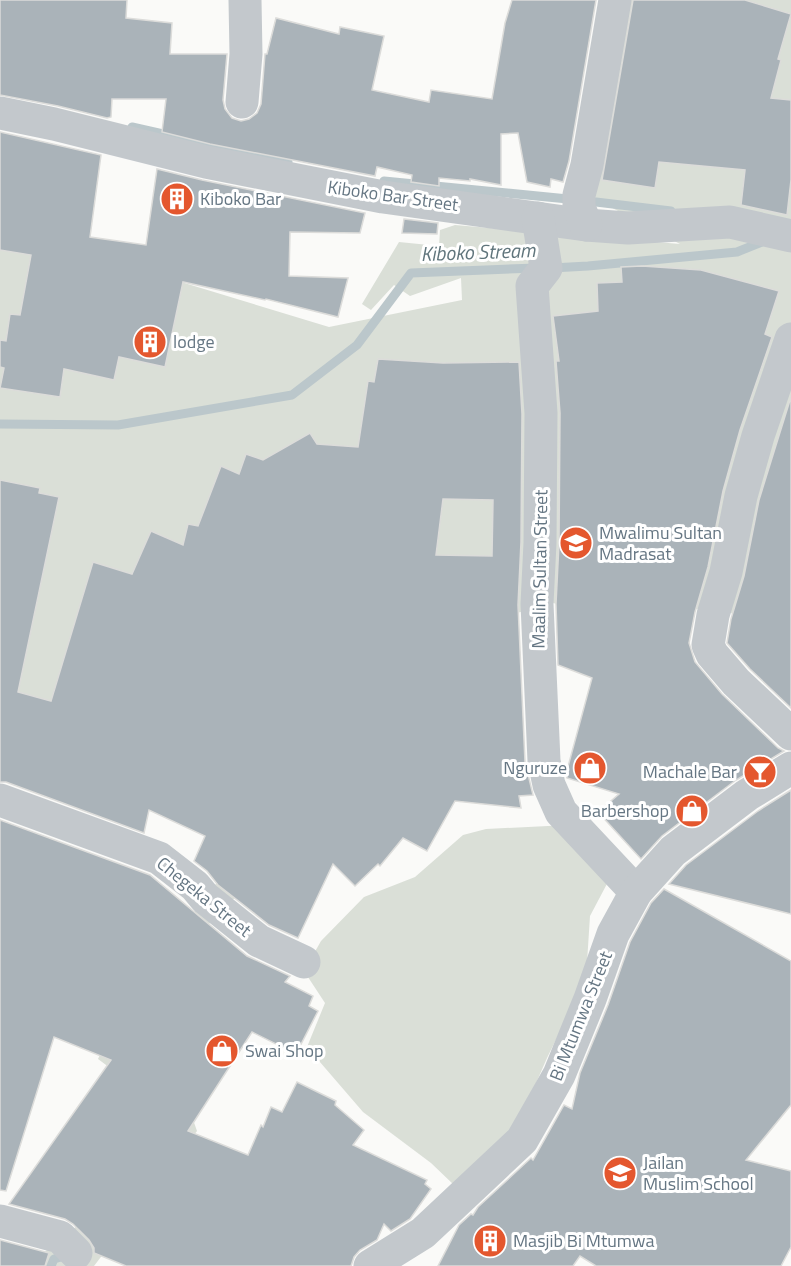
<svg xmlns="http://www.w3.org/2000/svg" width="791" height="1266" font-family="'Titillium Web',sans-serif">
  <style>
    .green { fill: #dadfd7 }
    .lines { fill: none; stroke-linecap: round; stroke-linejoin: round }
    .stream { stroke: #bbc7cb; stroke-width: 9 }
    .building { fill: #aab3b9; stroke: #dcdcda; stroke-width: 1.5; fill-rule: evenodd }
    .minor { stroke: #c3c8cc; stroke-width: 33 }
    .labels { text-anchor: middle; stroke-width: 6; stroke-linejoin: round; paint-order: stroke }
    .street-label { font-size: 18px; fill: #657683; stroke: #fff }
    .poi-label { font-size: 18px; fill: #657683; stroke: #fff; text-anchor: start }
    .water-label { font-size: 20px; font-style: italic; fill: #60757c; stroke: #fff }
  </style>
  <rect width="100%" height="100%" fill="#fafaf8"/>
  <g class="green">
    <path d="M623,0H791V653L716,603L643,626L553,603L488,621L348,783L147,987L197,1131L94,1266H27L166,1155L183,1122L98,1059L119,1014L138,985L295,781L0,714V227L329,327L462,300L461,278L410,296L394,285L371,310L362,304L399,242L439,246L440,230L455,225L680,244L588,195Z"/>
    <path d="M568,825L609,880L590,916L586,978L547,1058L519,1122L454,1185L431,1163L363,1112L307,1047L325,1003L304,971L321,941L364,897L415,877L463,835L486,829Z"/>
  </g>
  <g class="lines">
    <g class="stream">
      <path d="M132,127L288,162"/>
      <path d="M384,181L568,199"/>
      <path d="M596,202L671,211"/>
      <path d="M552,268L588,266L737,252L767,240"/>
      <path d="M0,424L118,425L292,395L357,345L411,273L536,268"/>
      <path d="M51,1266L54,1259L68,1255"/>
    </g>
  </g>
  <g class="building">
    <path d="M0,0H127L126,18L172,23L170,54H227L223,100L225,109L232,118L241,121L249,119L257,113L261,104L265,54H267L276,18L339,34L340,27L384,36L372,90L429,102L431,90L492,99L505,23L512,0H596L569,161L563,182L551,179L550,187L527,182L518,133L501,134V185L470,179V181L439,178V186L411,182L412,175L377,167L375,176L210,144L162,132L166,99H112L111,117L107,118L58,106L0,95Z"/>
    <path d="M633,0H745L791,14L778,59L781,60L771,98L791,100V180L787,215L741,205L745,170L659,162L655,188L602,180Z"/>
    <path d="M0,132L101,155L90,237L146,245L157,169L202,180L365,213L360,233L290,232L289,276L348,278L338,317L266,299L265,300L183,282L165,367L119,357L114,380L64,369L60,397L0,388L4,368L0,367V340L6,341L10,314L20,315L31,255L0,250Z"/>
    <path d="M404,219L438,223L437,234L402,233Z"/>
    <path d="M642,266L701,270L779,291L765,334L772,337L740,430L723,491L708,567L695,612L689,643L695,662L722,694L778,748L784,751L736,780L662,836L641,859L598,812L619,794L567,778L566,774L592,678L558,665L556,604L559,543L560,413L556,361H559L553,316L598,311L597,283L622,282L621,267Z"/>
    <path d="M378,359L443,363L519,362L522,414L521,542L518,605L525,762L533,795L519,796L521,808L455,801L427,851L403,838L380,866L378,864L355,886L333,864L298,938L269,925L218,885L207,871L194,861L205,836L149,810L144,833L6,782H0V480L40,488L39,493L59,497L18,692L51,701L93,562L132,574L151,531L183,545L188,524L198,526L221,466L239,474L246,454L263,460L310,433L317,444L358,447L368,381L374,382ZM443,499L493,500L492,556L436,555Z"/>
    <path d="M791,397V708L750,669L727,643L731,619L744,576L759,500Z"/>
    <path d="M791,790V914L669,884L686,865L758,811Z"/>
    <path d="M0,820L150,875L247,956L290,976L285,982L313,996L309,1006L318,1011L296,1054L252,1032L188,1131L248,1155L261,1125L263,1127L271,1107L282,1112L297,1082L336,1101L335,1105L364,1130L353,1145L427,1180L425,1184L431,1189L410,1219L391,1231L384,1224L377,1240L360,1250L354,1257L351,1266H126L94,1253V1248L89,1240L73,1224L65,1219L9,1204L111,1060L54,1037L6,1191L0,1190Z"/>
    <path d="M664,889L791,961V1105L746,1160L791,1171V1247L781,1266H596L580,1256L573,1266H438L459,1225L471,1214L473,1215L478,1207L531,1158L533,1160L564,1105L572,1109L580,1073L608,1005L630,942L651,903Z"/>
    <path d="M0,1240L49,1253L45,1266H0Z"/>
  </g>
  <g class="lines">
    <g class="minor">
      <path d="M242,102L246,54L245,0"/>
      <path d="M0,113L54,124L206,162L383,197L586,225L628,228L730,222L791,236"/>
      <path d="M538,218L546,268L532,286L541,413L540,543L537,604L544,761L549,785L561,812L636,892"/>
      <path d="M586,225L579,207V195L587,165L615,0"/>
      <path d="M791,339L758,436L741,496L726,572L713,615L708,645L712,654L736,682L791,734"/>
      <path d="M0,800L159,858L195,886L205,898L259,941L304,962"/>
      <path d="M0,1221L60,1237L76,1253"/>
      <path d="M370,1266L423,1233L522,1140L559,1075L590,999L613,934L636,892L673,851L747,795L791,768"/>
    </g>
  </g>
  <defs>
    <symbol id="building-disc" viewBox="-11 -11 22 22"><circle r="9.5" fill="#e4572e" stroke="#fff"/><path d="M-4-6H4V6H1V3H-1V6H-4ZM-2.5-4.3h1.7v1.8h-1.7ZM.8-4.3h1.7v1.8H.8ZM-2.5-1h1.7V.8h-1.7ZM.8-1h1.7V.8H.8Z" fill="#fff"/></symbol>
    <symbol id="school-disc" viewBox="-11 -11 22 22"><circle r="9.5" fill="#e4572e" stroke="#fff"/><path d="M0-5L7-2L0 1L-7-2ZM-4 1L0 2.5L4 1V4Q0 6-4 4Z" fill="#fff"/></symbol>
    <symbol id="shop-disc" viewBox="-11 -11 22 22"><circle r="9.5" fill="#e4572e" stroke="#fff"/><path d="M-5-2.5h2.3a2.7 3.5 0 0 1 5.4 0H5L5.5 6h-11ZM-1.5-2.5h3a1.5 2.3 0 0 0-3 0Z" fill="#fff"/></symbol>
    <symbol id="bar-disc" viewBox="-11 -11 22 22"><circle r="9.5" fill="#e4572e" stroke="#fff"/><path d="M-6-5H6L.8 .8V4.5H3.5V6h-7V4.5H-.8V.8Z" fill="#fff"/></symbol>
  </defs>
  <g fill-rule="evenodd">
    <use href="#building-disc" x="158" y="180" width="38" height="38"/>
    <use href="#building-disc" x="131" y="323" width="38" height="38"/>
    <use href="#school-disc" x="557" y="524" width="38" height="38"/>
    <use href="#shop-disc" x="571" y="749" width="38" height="38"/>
    <use href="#bar-disc" x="741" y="753" width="38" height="38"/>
    <use href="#shop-disc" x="673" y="792" width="38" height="38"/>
    <use href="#shop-disc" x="203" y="1032" width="38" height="38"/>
    <use href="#school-disc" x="601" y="1154" width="38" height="38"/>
    <use href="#building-disc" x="471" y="1222" width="38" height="38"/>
  </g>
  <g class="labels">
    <g class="street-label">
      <text transform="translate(393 196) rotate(8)" y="6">Kiboko Bar Street</text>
      <text transform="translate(540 569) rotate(-89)" y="6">Maalim Sultan Street</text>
      <text transform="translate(204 897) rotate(39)" y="6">Chegeka Street</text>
      <text transform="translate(581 1016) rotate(-68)" y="6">Bi Mtumwa Street</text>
    </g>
    <g class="poi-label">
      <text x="200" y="205">Kiboko Bar</text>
      <text x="173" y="348">lodge</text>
      <text x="599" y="539">Mwalimu Sultan<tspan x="599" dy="21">Madrasat</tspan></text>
      <text x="567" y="774" text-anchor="end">Nguruze</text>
      <text x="737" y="778" text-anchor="end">Machale Bar</text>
      <text x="669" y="817" text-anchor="end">Barbershop</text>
      <text x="245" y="1057">Swai Shop</text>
      <text x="643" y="1169">Jailan<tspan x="643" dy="21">Muslim School</tspan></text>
      <text x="513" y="1247">Masjib Bi Mtumwa</text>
    </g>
    <g class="water-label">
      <text transform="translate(478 252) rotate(-2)" y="7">Kiboko Stream</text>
    </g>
  </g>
</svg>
